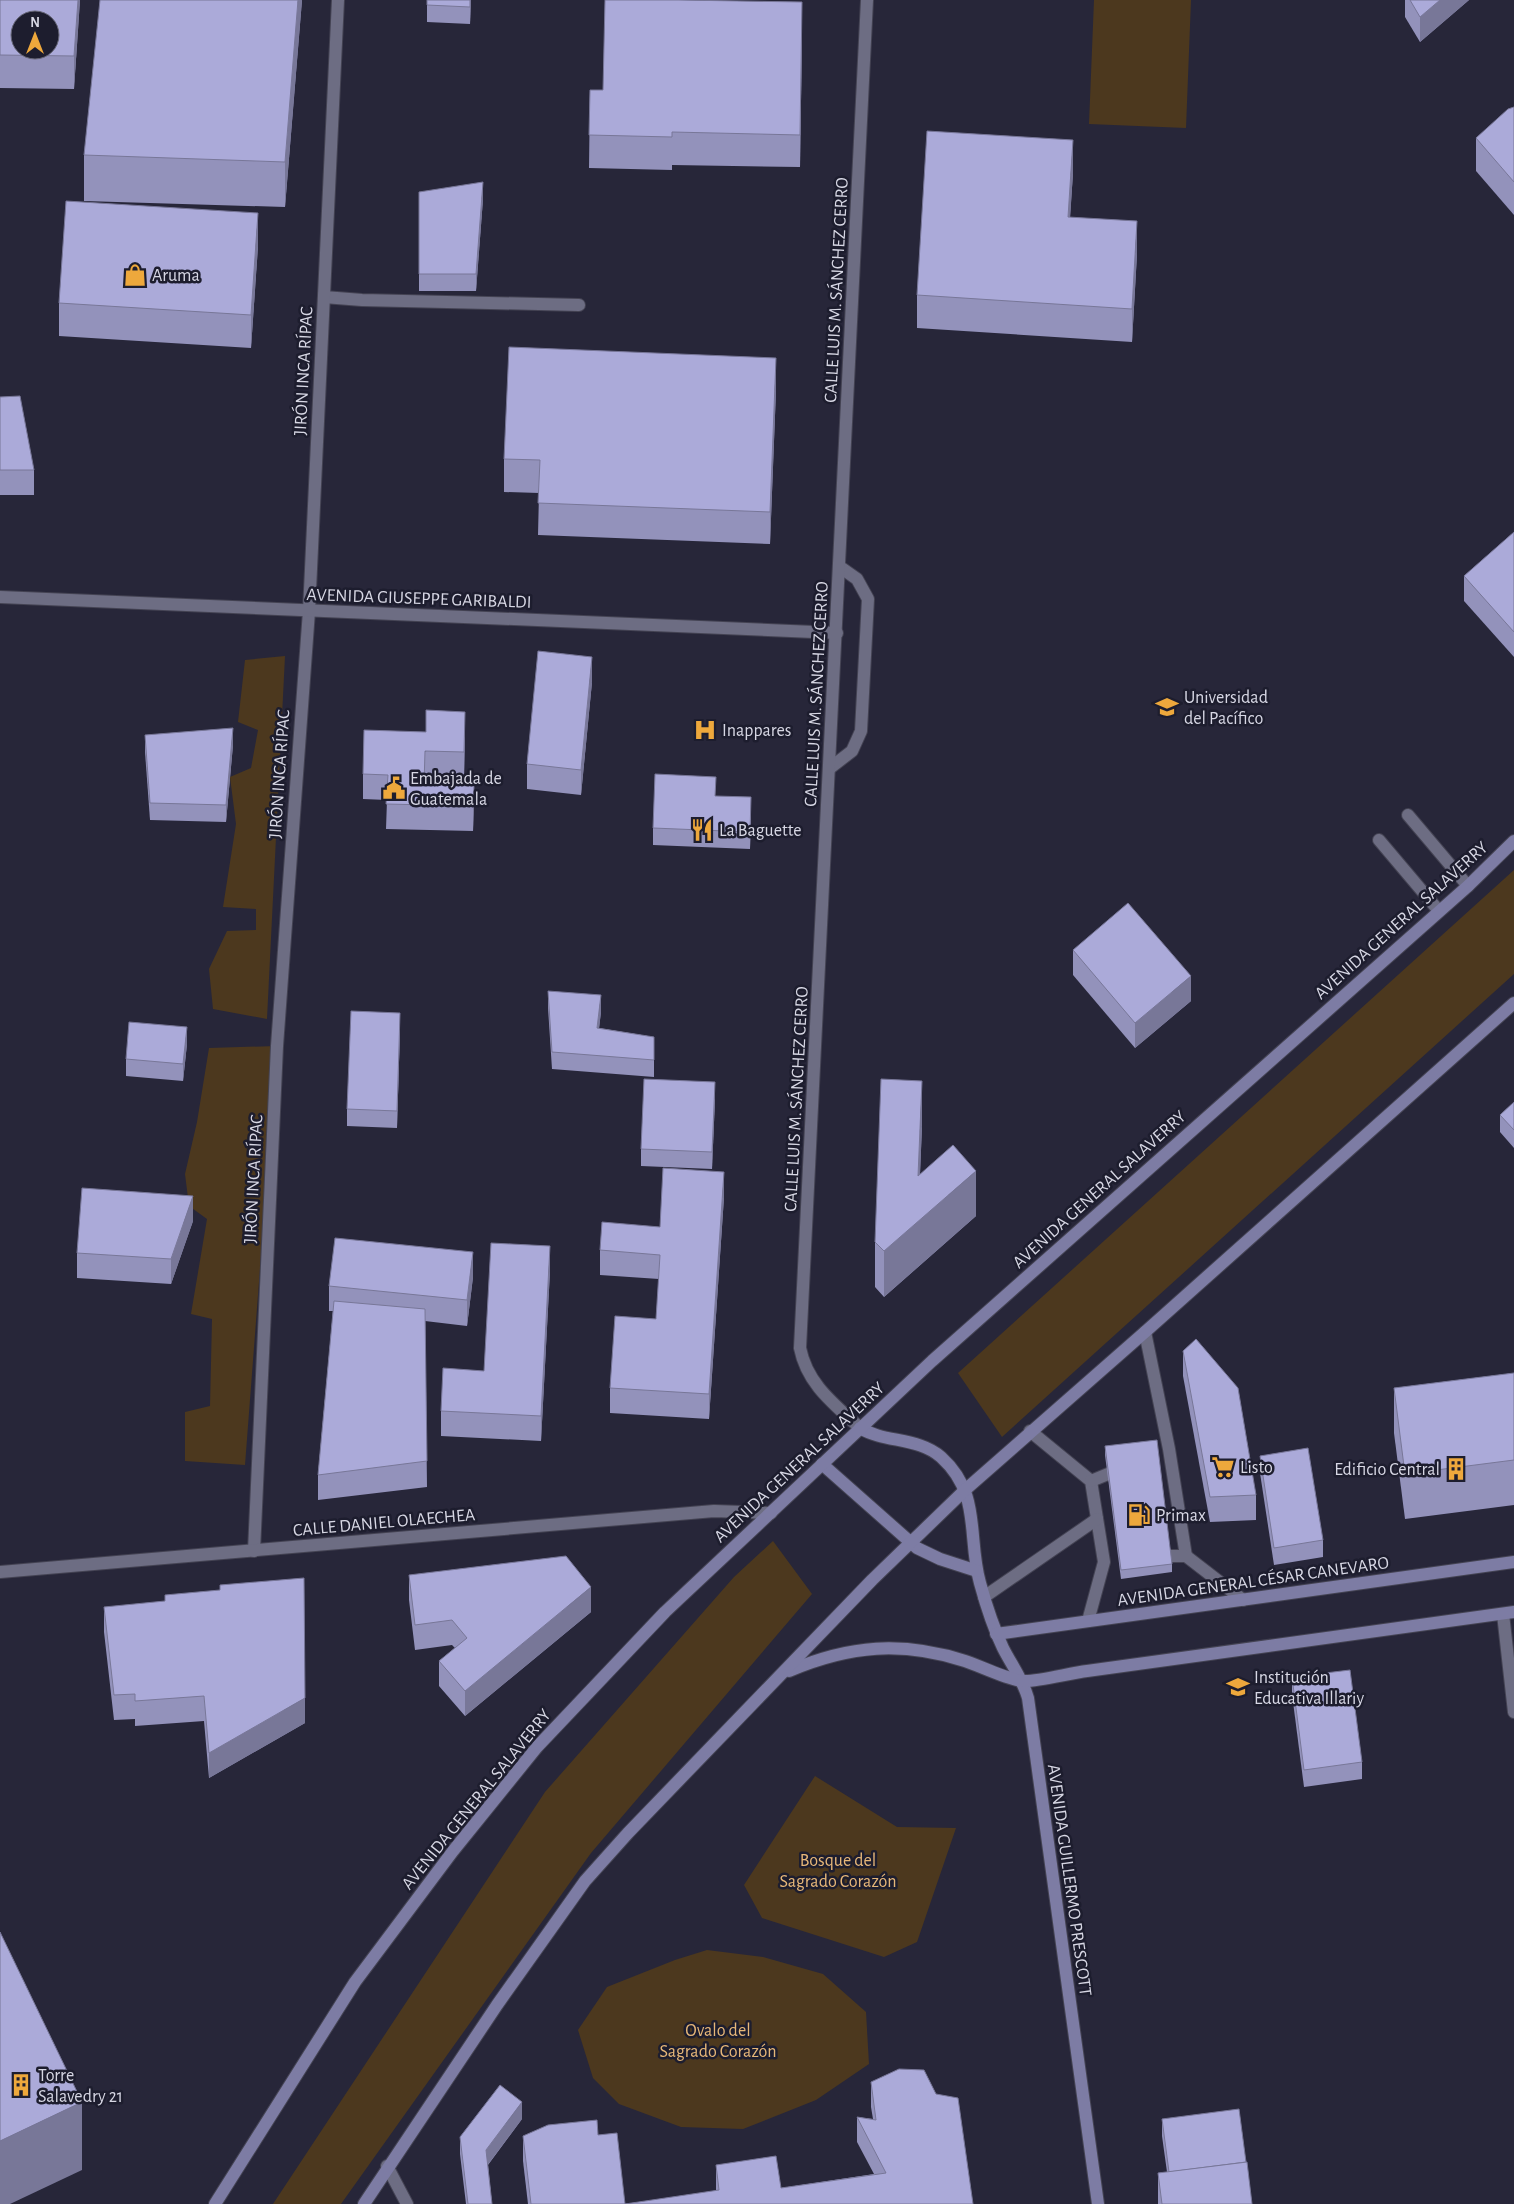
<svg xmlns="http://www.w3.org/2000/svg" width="1514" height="2204" font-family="'Alegreya Sans',sans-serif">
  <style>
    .green { fill: #4c381e }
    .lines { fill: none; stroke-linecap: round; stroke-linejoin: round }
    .service-casing { stroke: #444353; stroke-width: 14 }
    .minor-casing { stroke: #444353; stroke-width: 14 }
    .tertiary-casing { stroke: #444353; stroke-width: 14 }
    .secondary-casing { stroke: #444353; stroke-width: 14 }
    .service { stroke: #6d6d83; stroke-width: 12 }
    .minor { stroke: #6d6d83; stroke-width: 12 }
    .tertiary { stroke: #6d6d83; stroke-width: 12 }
    .secondary { stroke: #7d7ca4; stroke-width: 12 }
    .wall { fill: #9392bb }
    .shaded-wall { fill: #787798 }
    .building { fill: #abaad9; stroke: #787798; fill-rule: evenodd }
    .labels { text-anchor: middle; stroke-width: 5; stroke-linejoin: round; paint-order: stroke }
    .poi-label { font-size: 18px; fill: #d7d7e4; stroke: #1d1d2e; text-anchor: start }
    .street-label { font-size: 18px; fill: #d7d7e4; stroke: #1d1d2e }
    .park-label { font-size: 18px; fill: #e7b778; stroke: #1d1d2e }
  </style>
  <rect width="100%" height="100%" fill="#272639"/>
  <g class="green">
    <path d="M1094,0H1191L1186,128L1089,124Z"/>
    <path d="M285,656L267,1019L213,1009L209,969L227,931L256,930V909L223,907L236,824L230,777L251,768L258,730L238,722L245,660Z"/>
    <path d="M1514,870V974L1002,1437L958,1373Z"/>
    <path d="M277,1046L245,1465L185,1461V1412L210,1406L212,1319L191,1314L207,1219L189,1206L185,1174L197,1122L209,1048Z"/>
    <path d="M773,1541L812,1594L591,1853L341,2204H273L545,1792L734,1577Z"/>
    <path d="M815,1776L897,1827L956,1828L917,1942L884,1957L762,1918L744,1885Z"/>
    <path d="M707,1950L763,1957L823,1974L866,2012L869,2064L816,2100L743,2129L681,2127L619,2104L593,2078L578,2030L607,1987L675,1960Z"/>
  </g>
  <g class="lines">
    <defs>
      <g id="service">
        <path d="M324,297L362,300L579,305"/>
        <path d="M830,768L852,751L861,731L868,599L857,579L840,567"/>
        <path d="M1408,815L1468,886"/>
        <path d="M1379,840L1439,911"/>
        <path d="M1145,1332L1169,1449L1186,1556"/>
        <path d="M1030,1431L1091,1481L1104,1562L1088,1621"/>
        <path d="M1091,1481L1108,1474"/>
        <path d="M1170,1556H1186L1243,1600"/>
        <path d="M984,1597L1097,1519"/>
        <path d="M1503,1614L1514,1712"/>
      </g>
      <g id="minor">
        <path d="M254,1551L277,1046L309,611L338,0"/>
        <path d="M0,1572L714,1511L771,1513"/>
        <path d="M387,2166L407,2204"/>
      </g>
      <g id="tertiary">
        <path d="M0,597L837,633"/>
        <path d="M860,1428C834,1404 807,1384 800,1348L867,0"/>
      </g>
      <g id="secondary">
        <path d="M860,1428C885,1443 918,1437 941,1457C982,1494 967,1537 980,1583C986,1605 993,1627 1003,1648C1011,1664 1023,1680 1028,1698L1098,2204"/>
        <path d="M822,1464L917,1548L940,1559L977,1571"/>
        <path d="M996,1634L1514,1562"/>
        <path d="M789,1671C850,1645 902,1641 965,1661C978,1665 1011,1681 1023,1681C1037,1682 1070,1673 1087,1671L1514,1612"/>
        <path d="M215,2204L355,1982L453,1851L537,1747L665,1612L932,1361L1468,886L1514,841"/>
        <path d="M364,2204L497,2005L585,1881L628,1833L872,1580L965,1490L1145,1332L1514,1003"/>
      </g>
    </defs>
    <use href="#service" class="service-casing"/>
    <use href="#minor" class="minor-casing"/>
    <use href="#tertiary" class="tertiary-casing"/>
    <use href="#secondary" class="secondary-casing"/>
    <use href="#service" class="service"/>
    <use href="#minor" class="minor"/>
    <use href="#tertiary" class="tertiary"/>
    <use href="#secondary" class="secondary"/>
  </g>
  <g class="wall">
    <path d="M0,0H80L74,89L0,88Z"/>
    <path d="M302,0L285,207L84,201V155Z"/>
    <path d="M427,0H471L470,24L427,22Z"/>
    <path d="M1405,0H1469L1420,42L1405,17Z"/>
    <path d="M802,35L800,167L672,165V170L589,168L590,90H603Z"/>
    <path d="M1514,107V215L1476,171V138Z"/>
    <path d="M1073,173L1070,217L1137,254L1132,342L917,328V295Z"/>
    <path d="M419,192L483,199L476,291H419Z"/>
    <path d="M258,246L251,348L59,336V303Z"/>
    <path d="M776,390L770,544L538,535L539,493L504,492V459Z"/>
    <path d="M0,397L34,470V495H0Z"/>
    <path d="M1514,532V657L1464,601V576Z"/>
    <path d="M592,682L581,795L527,789V764Z"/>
    <path d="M145,735L233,745L226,822L150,820L145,752Z"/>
    <path d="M465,737L464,777L425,776L424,785L474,786L473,831L386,829L387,800L363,799V774Z"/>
    <path d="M716,796L751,814L750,849L653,845V828Z"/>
    <path d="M1073,950L1191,1001L1135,1048L1073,975Z"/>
    <path d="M548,991L601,1012L599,1028L654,1037V1077L552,1069L548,1008Z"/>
    <path d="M400,1030L397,1128L347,1126V1109Z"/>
    <path d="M187,1044L183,1081L126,1076V1059Z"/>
    <path d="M715,1099L712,1169L641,1166V1149Z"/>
    <path d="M1514,1102V1148L1500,1132V1115Z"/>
    <path d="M922,1126L920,1174L976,1216L884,1297L875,1287V1242Z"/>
    <path d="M724,1197L709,1419L610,1413V1388L656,1319L659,1279L600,1275V1250L660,1227Z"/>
    <path d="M193,1221L171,1284L77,1278V1253Z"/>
    <path d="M550,1271L541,1441L441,1436V1411L484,1371Z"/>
    <path d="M473,1277L467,1326L425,1321L427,1487L318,1500V1475L333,1311H329V1286Z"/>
    <path d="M1183,1351L1256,1495V1520L1210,1522L1183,1376Z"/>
    <path d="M1514,1373V1505L1405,1519L1394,1433V1388Z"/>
    <path d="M1105,1446L1172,1564V1572L1121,1579L1105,1455Z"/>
    <path d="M1260,1456L1323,1540V1557L1274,1565L1260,1473Z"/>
    <path d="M409,1575L591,1612L465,1716L439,1686V1661L455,1648L452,1645L415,1650L409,1600Z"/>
    <path d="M104,1607L305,1723L209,1778L204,1721L135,1726V1719L114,1720L104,1632Z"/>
    <path d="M1292,1677L1362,1762V1779L1304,1787L1292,1694Z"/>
    <path d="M871,2082L973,2204L716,2191V2165L781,2188L874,2174L857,2142V2117L873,2119L871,2107Z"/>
    <path d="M522,2119L488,2165L492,2204H466L460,2154V2137Z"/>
    <path d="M1162,2119L1246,2162L1252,2204H1158V2173L1167,2172L1162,2136Z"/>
    <path d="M598,2135L625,2204H528L523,2161V2136Z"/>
  </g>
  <g class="shaded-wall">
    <path d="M78,0H80L74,89V56Z"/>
    <path d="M298,0H302L285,207V162Z"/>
    <path d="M470,0H471L470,24Z"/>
    <path d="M1440,0H1469L1420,42V17Z"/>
    <path d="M802,2V35L800,167V135Z"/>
    <path d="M1073,140V173L1068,250V217Z"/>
    <path d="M483,182V199L476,291V274Z"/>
    <path d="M258,213V246L251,348V315Z"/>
    <path d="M1137,221V254L1132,342V309Z"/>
    <path d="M776,358V390L770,544V512Z"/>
    <path d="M592,657V682L581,795V770Z"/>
    <path d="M465,712V737L464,777V752Z"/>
    <path d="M233,728V745L226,822V805Z"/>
    <path d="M474,786V811L473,831V806Z"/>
    <path d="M751,797V814L750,849V832Z"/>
    <path d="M1191,976V1001L1135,1048V1023Z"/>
    <path d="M601,995V1012L597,1045V1028Z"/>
    <path d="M400,1013V1030L397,1128V1111Z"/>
    <path d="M187,1027V1044L183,1081V1064Z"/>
    <path d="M922,1081V1126L918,1221V1176Z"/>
    <path d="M715,1082V1099L712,1169V1152Z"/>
    <path d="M976,1171V1216L884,1297V1251Z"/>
    <path d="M724,1172V1197L709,1419V1394Z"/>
    <path d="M193,1196V1221L171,1284V1259Z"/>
    <path d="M550,1246V1271L541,1441V1416Z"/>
    <path d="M473,1252V1277L467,1326V1300Z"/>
    <path d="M591,1587V1612L465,1716V1691Z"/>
    <path d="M305,1698V1723L209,1778V1753Z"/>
    <path d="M82,2102V2170L10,2204H0V2141Z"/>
    <path d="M522,2102V2119L486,2167V2150Z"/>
  </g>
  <g class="building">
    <path d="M0,0H78L74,56L0,55ZM20,20H50V50H20Z"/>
    <path d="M100,0H298L285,162L84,155Z"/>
    <path d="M427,0H470V7L427,5Z"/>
    <path d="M605,0H679L802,2L800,135L672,132V137L589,135L590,90H603Z"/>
    <path d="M1410,0H1440L1420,17Z"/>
    <path d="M1514,107V182L1476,138L1508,109Z"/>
    <path d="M927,131L1073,140L1068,217L1137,221L1132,309L917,295Z"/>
    <path d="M483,182L476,274H419V192Z"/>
    <path d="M66,201L258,213L251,315L59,303Z"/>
    <path d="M509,347L776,358L770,512L538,503L540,460L504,459Z"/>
    <path d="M20,396L34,470H0V397Z"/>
    <path d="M1514,532V632L1464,576Z"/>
    <path d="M538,651L592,657L581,770L527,764Z"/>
    <path d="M426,710L465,712L464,752L425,751L424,785L474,786L473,806L386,804L388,775L363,774L364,730L426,732Z"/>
    <path d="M233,728L226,805L150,803L145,735Z"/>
    <path d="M655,774L716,777L715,796L751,797L750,832L653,828Z"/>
    <path d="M1128,903L1191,976L1135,1023L1073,950Z"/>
    <path d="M548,991L601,995L597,1028L654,1037V1060L552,1052Z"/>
    <path d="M351,1011L400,1013L397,1111L347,1109Z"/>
    <path d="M129,1022L187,1027L183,1064L126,1059Z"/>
    <path d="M644,1079L715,1082L712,1152L641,1149Z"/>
    <path d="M881,1079L922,1081L918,1176L953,1145L976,1171L884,1251L875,1242Z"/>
    <path d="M1514,1102V1130L1500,1115Z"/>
    <path d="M663,1168L724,1172L709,1394L610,1388L615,1316L656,1319L660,1255L600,1250L602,1222L660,1227Z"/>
    <path d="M82,1188L193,1196L171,1259L77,1253Z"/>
    <path d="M335,1238L473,1252L467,1300L329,1286Z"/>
    <path d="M491,1243L550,1246L541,1416L441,1411L443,1368L484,1371Z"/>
    <path d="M334,1301L425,1309L427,1461L318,1475Z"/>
    <path d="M1196,1339L1238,1388L1256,1495L1210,1497L1183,1351Z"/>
    <path d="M1514,1373V1460L1405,1474L1394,1388Z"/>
    <path d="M1157,1440L1172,1564L1121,1570L1105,1446Z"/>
    <path d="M1308,1448L1323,1540L1274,1548L1260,1456Z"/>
    <path d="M566,1556L591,1587L465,1691L439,1661L467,1638L452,1620L415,1625L409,1575Z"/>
    <path d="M304,1578L305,1698L209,1753L204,1696L135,1701V1694L114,1695L104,1607L165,1601V1595L220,1590V1585Z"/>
    <path d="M1350,1670L1362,1762L1304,1770L1292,1677Z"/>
    <path d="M0,1932L82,2102L0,2141Z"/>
    <path d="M899,2069L924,2070L936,2094L958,2098L973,2204H625L719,2190L716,2165L776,2156L781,2188L886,2173L857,2117L876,2120L871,2082Z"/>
    <path d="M500,2085L522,2102L486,2150L492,2204H468L460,2137Z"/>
    <path d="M1239,2109L1246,2162L1169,2172L1162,2119Z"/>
    <path d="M597,2120L598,2135L617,2133L625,2204H531L523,2136L548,2125Z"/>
    <path d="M1247,2162L1252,2204H1162L1158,2173Z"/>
  </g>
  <defs>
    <symbol id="shop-bare" viewBox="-9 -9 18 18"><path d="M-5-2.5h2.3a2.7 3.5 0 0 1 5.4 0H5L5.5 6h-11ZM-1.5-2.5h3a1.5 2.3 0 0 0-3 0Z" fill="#eea83c" stroke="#1d1d2e" stroke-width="2.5" paint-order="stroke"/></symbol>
    <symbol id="university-bare" viewBox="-9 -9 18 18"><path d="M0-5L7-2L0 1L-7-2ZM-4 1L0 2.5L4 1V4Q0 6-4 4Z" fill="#eea83c" stroke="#1d1d2e" stroke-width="2.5" paint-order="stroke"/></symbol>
    <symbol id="hospital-bare" viewBox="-9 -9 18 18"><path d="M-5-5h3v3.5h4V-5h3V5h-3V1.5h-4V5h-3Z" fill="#eea83c" stroke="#1d1d2e" stroke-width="2.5" paint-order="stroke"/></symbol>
    <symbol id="civic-bare" viewBox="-9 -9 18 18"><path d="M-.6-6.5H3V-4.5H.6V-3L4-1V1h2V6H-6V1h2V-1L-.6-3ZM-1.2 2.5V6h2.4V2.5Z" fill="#eea83c" stroke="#1d1d2e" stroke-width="2.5" paint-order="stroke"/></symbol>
    <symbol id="restaurant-bare" viewBox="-9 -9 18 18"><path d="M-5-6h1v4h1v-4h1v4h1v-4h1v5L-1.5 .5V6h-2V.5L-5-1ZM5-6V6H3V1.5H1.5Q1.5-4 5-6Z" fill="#eea83c" stroke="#1d1d2e" stroke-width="2.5" paint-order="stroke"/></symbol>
    <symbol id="supermarket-bare" viewBox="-9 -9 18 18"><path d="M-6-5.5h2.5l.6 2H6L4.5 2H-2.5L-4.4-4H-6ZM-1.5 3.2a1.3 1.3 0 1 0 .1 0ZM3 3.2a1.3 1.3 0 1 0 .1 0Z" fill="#eea83c" stroke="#1d1d2e" stroke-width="2.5" paint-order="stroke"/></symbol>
    <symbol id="building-bare" viewBox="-9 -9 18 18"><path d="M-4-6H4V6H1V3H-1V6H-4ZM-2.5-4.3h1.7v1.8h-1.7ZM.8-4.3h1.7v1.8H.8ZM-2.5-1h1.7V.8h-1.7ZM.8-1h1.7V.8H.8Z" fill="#eea83c" stroke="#1d1d2e" stroke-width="2.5" paint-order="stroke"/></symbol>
    <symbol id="fuel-bare" viewBox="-9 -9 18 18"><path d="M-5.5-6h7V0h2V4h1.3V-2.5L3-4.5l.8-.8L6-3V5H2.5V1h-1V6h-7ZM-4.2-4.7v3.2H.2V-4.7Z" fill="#eea83c" stroke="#1d1d2e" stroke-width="2.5" paint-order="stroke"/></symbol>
    <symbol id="school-bare" viewBox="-9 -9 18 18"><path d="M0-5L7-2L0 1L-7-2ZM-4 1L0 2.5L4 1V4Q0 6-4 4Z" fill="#eea83c" stroke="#1d1d2e" stroke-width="2.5" paint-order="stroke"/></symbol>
  </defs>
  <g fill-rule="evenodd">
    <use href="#shop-bare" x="119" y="259" width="32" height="32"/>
    <use href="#university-bare" x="1151" y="691" width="32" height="32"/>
    <use href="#hospital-bare" x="689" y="714" width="32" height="32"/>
    <use href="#civic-bare" x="378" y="772" width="32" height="32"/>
    <use href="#restaurant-bare" x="686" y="814" width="32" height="32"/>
    <use href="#supermarket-bare" x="1207" y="1451" width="32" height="32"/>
    <use href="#building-bare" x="1440" y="1453" width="32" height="32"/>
    <use href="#fuel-bare" x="1123" y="1499" width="32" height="32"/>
    <use href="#school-bare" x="1222" y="1671" width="32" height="32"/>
    <use href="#building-bare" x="5" y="2069" width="32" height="32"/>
  </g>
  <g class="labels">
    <g class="poi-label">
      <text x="152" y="281">Aruma</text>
      <text x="1184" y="703">Universidad<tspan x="1184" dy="21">del Pacífico</tspan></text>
      <text x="722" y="736">Inappares</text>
      <text x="410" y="784">Embajada de<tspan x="410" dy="21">Guatemala</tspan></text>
      <text x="719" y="836">La Baguette</text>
      <text x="1240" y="1473">Listo</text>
      <text x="1440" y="1475" text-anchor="end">Edificio Central</text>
      <text x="1156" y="1521">Primax</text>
      <text x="1254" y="1683">Institución<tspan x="1254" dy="21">Educativa Illariy</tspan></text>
      <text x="38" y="2081">Torre<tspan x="38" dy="21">Salavedry 21</tspan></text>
    </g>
    <g class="street-label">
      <text transform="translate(836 290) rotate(-87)" y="6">CALLE LUIS M. SÁNCHEZ CERRO</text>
      <text transform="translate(303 371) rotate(-87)" y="6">JIRÓN INCA RÍPAC</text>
      <text transform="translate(419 598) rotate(2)" y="6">AVENIDA GIUSEPPE GARIBALDI</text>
      <text transform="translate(816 694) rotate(-87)" y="6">CALLE LUIS M. SÁNCHEZ CERRO</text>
      <text transform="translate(279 774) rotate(-86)" y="6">JIRÓN INCA RÍPAC</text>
      <text transform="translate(1401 920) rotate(-42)" y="6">AVENIDA GENERAL SALAVERRY</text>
      <text transform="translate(796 1099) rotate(-87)" y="6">CALLE LUIS M. SÁNCHEZ CERRO</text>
      <text transform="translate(253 1179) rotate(-87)" y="6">JIRÓN INCA RÍPAC</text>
      <text transform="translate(1099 1189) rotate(-42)" y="6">AVENIDA GENERAL SALAVERRY</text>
      <text transform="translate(799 1462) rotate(-43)" y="6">AVENIDA GENERAL SALAVERRY</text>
      <text transform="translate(384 1522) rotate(-5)" y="6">CALLE DANIEL OLAECHEA</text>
      <text transform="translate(1253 1581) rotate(-8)" y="6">AVENIDA GENERAL CÉSAR CANEVARO</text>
      <text transform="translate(476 1799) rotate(-51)" y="6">AVENIDA GENERAL SALAVERRY</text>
      <text transform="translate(1070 1880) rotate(82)" y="6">AVENIDA GUILLERMO PRESCOTT</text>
    </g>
    <g class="park-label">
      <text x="838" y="1866">Bosque del<tspan x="838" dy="21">Sagrado Corazón</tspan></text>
      <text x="718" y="2036">Ovalo del<tspan x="718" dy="21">Sagrado Corazón</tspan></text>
    </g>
  </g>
  <g transform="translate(35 35)"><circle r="24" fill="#1d1d2e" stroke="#676777"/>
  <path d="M0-4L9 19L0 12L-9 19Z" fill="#eea83c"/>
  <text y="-8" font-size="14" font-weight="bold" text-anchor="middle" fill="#d7d7e4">N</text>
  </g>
</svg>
